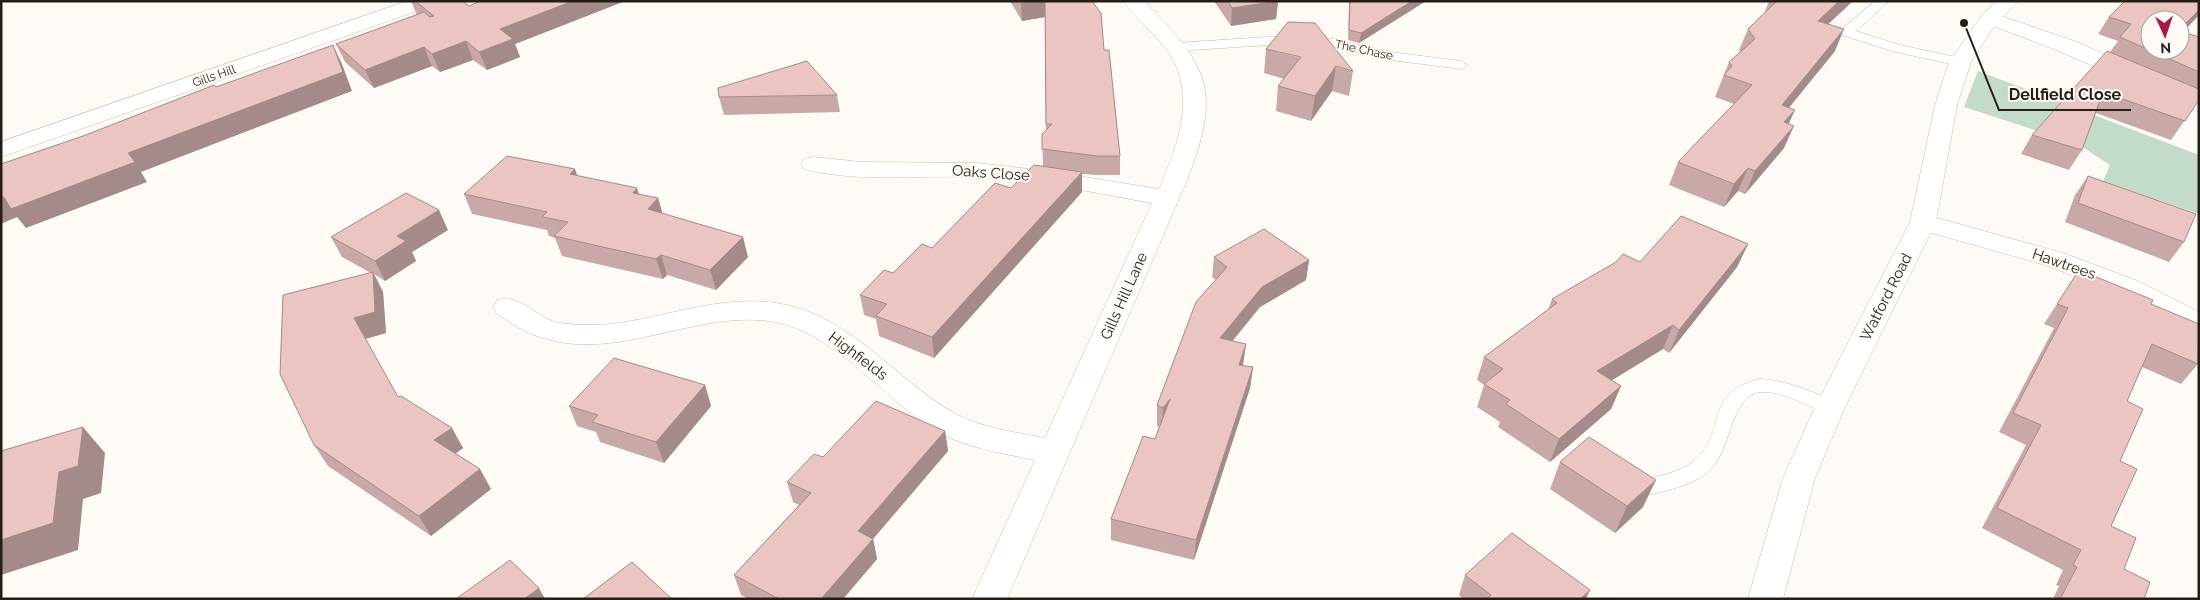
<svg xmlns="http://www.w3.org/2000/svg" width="2200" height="600" font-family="Raleway,sans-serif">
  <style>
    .green { fill: #c3dbc9 }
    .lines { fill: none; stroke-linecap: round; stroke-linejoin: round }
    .lane-casing { stroke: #cebea8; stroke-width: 1 }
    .street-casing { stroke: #cebea8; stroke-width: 1 }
    .secondary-casing { stroke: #cebea8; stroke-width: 1 }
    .lane { fill: #fff; fill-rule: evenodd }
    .street { fill: #fff; fill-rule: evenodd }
    .secondary { fill: #fff; fill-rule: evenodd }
    .wall { fill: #c9a9a7 }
    .shaded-wall { fill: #a48a88 }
    .building { fill: #eac5c2; stroke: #a48a88 }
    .labels { text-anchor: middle; stroke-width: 4; stroke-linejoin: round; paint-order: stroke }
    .far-street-label { font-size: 12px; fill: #241f16; stroke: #fefbf6 }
    .street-label { font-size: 15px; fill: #241f16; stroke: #fefbf6 }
    .leader { fill: none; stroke: #241f16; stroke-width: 2 }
    .callout-dot { fill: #241f16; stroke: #fefbf6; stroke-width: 2 }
    .callout-label { font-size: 16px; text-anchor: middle; font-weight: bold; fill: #241f16; stroke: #fefbf6; stroke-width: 4; stroke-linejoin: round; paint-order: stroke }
  </style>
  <rect width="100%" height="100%" fill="#fefbf6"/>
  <path class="green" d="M1978,71L2199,155V214L2103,181L2110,165L2078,144L1964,107Z"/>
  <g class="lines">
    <defs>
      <g id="lane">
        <path d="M1875,1H1889L1856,31L1900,45L1965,59L1967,62L1960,66L1892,51L1842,35L1840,32L1842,29Z"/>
        <path d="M1285,36L1333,39L1391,52L1461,61L1468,65L1461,69L1391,60L1333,47L1285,44L1176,51L1169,47L1176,43Z"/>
        <path d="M1760,379C1787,380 1812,392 1837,402L1840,407L1837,412L1830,414C1810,408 1774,385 1753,394C1730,405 1730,451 1710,470C1700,480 1686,485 1672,489C1661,492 1650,496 1639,493L1636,487L1639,481C1659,475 1680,474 1696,459C1728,430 1703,392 1760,379Z"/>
      </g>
      <g id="street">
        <path d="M407,1H437L434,5L1,157V142Z"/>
        <path d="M1123,1H1144C1209,67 1222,90 1187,180L1007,599H972L1035,460C1001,453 961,447 931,428C882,396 834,333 775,322C695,308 617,365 537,336C522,331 510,322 497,314L493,307L497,300C519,294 532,313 552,321C564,325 583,325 597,325C657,322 714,294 776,303C850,314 893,378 954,413C982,428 1014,432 1045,438L1152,203C1094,193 1034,179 975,177C919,175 859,183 804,169L801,164L804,159L813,157L862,162L977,163L1047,171L1159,189C1178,145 1198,94 1167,50C1154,32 1136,19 1123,1Z"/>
        <path d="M1990,12L2077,42L2199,97V112L2061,52L1983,22L1980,18L1983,14Z"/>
        <path d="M1923,214L2063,253L2138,281L2199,312V334L2189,331L2118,293L2045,265L1914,228L1910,222L1914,216Z"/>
      </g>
      <path id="secondary" d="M1997,1H2019L1997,22L1971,62L1957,105L1936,222L1845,407L1815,478L1783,599H1748L1783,478L1815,407L1910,222L1935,105L1949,62L1983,14Z"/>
    </defs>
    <use href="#lane" class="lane-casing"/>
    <use href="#street" class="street-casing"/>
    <use href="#secondary" class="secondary-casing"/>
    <use href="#lane" class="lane"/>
    <use href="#street" class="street"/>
    <use href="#secondary" class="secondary"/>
  </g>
  <g class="wall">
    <path d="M411,1H463L469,6L481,1H625L515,44L520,57L487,70L473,60L440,72L432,66L374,88L345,62L336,44L417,15L416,13Z"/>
    <path d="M1010,1H1092L1104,50L1120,156V175H1097L1082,174V192L934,358L879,336L876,319L864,315L860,295L932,248L1011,188L1043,166L1042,134L1046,130L1045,17L1022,21Z"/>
    <path d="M1214,1H1278L1276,19L1231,26Z"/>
    <path d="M1349,1H1426L1359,43L1348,40Z"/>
    <path d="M1769,1H1853L1828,24L1835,51L1789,108V124L1784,148L1745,194L1738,191L1724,207L1669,185L1678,162L1734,104L1715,97L1729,62L1740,52L1739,50L1748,29L1764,14Z"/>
    <path d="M2199,1V15L2183,32L2199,37V100L2171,140L2096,113L2082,150L2069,170L2021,154L2032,135L2110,52L2118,41L2098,34L2109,17Z"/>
    <path d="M1266,49L1353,71L1349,96L1332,91L1311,121L1276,111L1278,86L1284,79L1264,73Z"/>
    <path d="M837,95L840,112L724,115L719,97Z"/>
    <path d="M577,176L639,194L658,198L662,213L748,257L716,290L667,275L663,279L562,256L555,238L549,236L547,230L472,214L464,194Z"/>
    <path d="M2088,176L2184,242L2169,262L2065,222L2075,195Z"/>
    <path d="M448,230L412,252L416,261L385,281L374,274L383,292L386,333L365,339L398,397L463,448L455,453L491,489L431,536L328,466L314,445L371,273L342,257L331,237Z"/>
    <path d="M1748,244L1737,267L1669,353L1663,349L1611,380L1621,386L1611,409L1550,462L1498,427L1500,422L1477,407L1484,385L1477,380L1484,357L1548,310L1552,299L1640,262Z"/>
    <path d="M1214,257L1309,260L1306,280L1260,307L1232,341L1246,344L1243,366L1253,367L1250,388L1194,560L1111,540V519L1155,439L1159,427L1157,426V405L1216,280L1212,277Z"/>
    <path d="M2079,270L2151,304L2198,364L2181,384L2142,367L2127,401L2120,461L2111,526L2124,569L2144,599H2053L2059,586L2056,585L2063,570L1982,528L2026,445L1999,432L2054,328L2044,324Z"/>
    <path d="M705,385L711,406L664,463L600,442L596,432L577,426L569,406Z"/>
    <path d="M945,431L948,451L873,539L877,559L843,599H748L741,595L734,575L799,505L793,502L787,482L823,457Z"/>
    <path d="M1560,462L1643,507L1615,533L1550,489Z"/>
    <path d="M1465,575L1586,599H1463L1459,595Z"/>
  </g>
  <g class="shaded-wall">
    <path d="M573,1H625L515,44L520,57L487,70L479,52L500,29Z"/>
    <path d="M1030,1H1045V17L1022,21L1021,3Z"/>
    <path d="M1278,1L1276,19L1231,26L1232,8Z"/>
    <path d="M1412,1H1426L1359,43L1361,33Z"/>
    <path d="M1839,1H1853L1809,42L1818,21Z"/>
    <path d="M2199,10V15L2180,35V29Z"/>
    <path d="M1844,29L1835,51L1773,127L1782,105Z"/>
    <path d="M466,41L473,60L440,72L432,54Z"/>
    <path d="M333,45L342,64L352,91L141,172L147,182L26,228L17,217L1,224V198L128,153Z"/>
    <path d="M424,47L432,66L374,88L365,70Z"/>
    <path d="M1336,66L1332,91L1311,121L1315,96Z"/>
    <path d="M1795,110L1785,132L1784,122Z"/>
    <path d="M1794,126L1784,148L1745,194L1755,171Z"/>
    <path d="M1748,168L1738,191L1724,207L1734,184Z"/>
    <path d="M575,169L582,189L570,174Z"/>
    <path d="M1082,172V192L934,358L932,337Z"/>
    <path d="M637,188L643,208L633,193Z"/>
    <path d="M658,198L664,218L648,209Z"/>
    <path d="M439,210L448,230L412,252L416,261L385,281L375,261L397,236Z"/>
    <path d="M743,237L748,257L716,290L710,270Z"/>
    <path d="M1748,244L1737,267L1669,353L1679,330Z"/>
    <path d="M661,255L667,275L663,279L656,259Z"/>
    <path d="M1309,260L1306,280L1260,307L1218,359L1220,338L1262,287Z"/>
    <path d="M373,272L383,292L386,333L365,339L354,318Z"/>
    <path d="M1673,325L1663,349L1588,395L1597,371Z"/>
    <path d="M1246,344L1243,364L1237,385L1239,365Z"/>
    <path d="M1253,367L1250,388L1194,560L1196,540Z"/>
    <path d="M705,385L711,406L664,463L656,442Z"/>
    <path d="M1621,386L1611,409L1550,462L1559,439Z"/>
    <path d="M1170,399L1162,429L1163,408Z"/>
    <path d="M83,427L105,453L101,493L83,499L78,550L1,575V540L59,472Z"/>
    <path d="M452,428L463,448L446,461L434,440Z"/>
    <path d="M945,431L948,451L873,539L877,559L843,599H821L858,531Z"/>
    <path d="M480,469L491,489L431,536L419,516Z"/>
    <path d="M1656,480L1643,507L1615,533L1627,506Z"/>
    <path d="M539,588L545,599H524Z"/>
    <path d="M1590,590L1586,599H1580Z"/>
  </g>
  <g class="building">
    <path d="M415,1H463L469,6L481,1H573L500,29L513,39L479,52L466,41L432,54L424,47L365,70L336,44L424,12L430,17L434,16Z"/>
    <path d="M1045,1H1092L1101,13L1104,50H1109L1120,156H1097L1042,149V134L1052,124H1046Z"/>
    <path d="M1228,1H1278L1232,8Z"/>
    <path d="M1350,1H1412L1361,33L1349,30Z"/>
    <path d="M1777,1H1839L1818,21L1844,29L1782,105L1795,110L1784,122L1794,126L1755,171L1748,168L1734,184L1678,162L1752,85L1724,75L1732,66L1729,62L1755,39L1748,29Z"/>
    <path d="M2125,1H2199V10L2180,29V20H2150V50H2180V31L2199,37V72L2120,37L2131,24L2109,17Z"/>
    <path d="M1288,22L1315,23L1353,71L1336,66L1315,96L1278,86L1301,57L1266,49Z"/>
    <path d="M333,45L343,72L128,153L135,162L11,209L4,197L1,198V164L83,136L214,85L216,87Z"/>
    <path d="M2107,51L2199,89V100L2185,121L2103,92L2082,150L2032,135Z"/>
    <path d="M807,61L837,95L719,97L718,88Z"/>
    <path d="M507,156L575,169L570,174L637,188L633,193L658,198L648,209L743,237L710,270L661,255L656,259L554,236L568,222L542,217L547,212L464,194Z"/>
    <path d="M1034,165L1082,172L932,337L876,316L887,304L860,295L884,270L893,273L922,244L932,248L995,183L1011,188Z"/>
    <path d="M2088,176L2196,214L2184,242L2078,203Z"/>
    <path d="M406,193L439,210L397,236L406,241L375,261L331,237Z"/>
    <path d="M1681,216L1748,244L1679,330L1673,325L1597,371L1621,386L1559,439L1506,404L1510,400L1484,384L1503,369L1484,357L1557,303L1552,299L1616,262L1623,254L1640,262Z"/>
    <path d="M1264,229L1309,260L1262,287L1220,338L1246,344L1239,365L1253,367L1196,540L1111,519L1143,436L1155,439L1170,399L1163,408L1157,405L1196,302L1227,267L1214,257Z"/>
    <path d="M2079,270L2153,300L2151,304L2199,324L2198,364L2152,344L2127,401L2143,409L2120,461L2137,469L2111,526L2136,538L2124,569L2150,582L2144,599H2060L2077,567L2073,565L2081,550L1997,508L2041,425L2013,413L2068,308L2057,304Z"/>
    <path d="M373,272L375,312L354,318L398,397L401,396L452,428L434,440L480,469L419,516L314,445L280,374L283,295Z"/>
    <path d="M614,358L705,385L656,442L592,422L598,415L569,406Z"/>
    <path d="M876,401L945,431L858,531L873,539L821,599H779L734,575L811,493L787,482L814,454L823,457Z"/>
    <path d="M83,427L78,466L59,472L53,523L1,540V451Z"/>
    <path d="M1589,437L1656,480L1627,506L1560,462Z"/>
    <path d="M1512,533L1590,590L1580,599H1487L1491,595L1465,575Z"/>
    <path d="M510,560L539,588L524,599H456Z"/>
    <path d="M632,562L672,599H583Z"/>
  </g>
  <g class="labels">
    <g class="far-street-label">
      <text transform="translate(1364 50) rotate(12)" y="4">The Chase</text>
      <text transform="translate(214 76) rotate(-19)" y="4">Gills Hill</text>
    </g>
    <g class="street-label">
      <text transform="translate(991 173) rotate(4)" y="5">Oaks Close</text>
      <text transform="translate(2064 264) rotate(19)" y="5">Hawtrees</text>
      <text transform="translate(1124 296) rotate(-66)" y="5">Gills Hill Lane</text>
      <text transform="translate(1886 297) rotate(-63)" y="5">Watford Road</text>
      <text transform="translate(858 356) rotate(37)" y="5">Highfields</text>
    </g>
  </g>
  <path class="leader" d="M1964 23L1999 110H2131"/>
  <circle class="callout-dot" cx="1964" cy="23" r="5"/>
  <g class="callout-label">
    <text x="2065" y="100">Dellfield Close</text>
  </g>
  <rect width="2200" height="600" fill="none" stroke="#241f16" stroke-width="5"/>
  <g transform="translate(2165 35) rotate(177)"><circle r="24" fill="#fefbf6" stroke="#a7a39c"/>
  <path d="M0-4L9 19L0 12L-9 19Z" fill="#aa164a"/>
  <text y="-8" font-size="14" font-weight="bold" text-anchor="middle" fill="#241f16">N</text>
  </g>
</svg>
